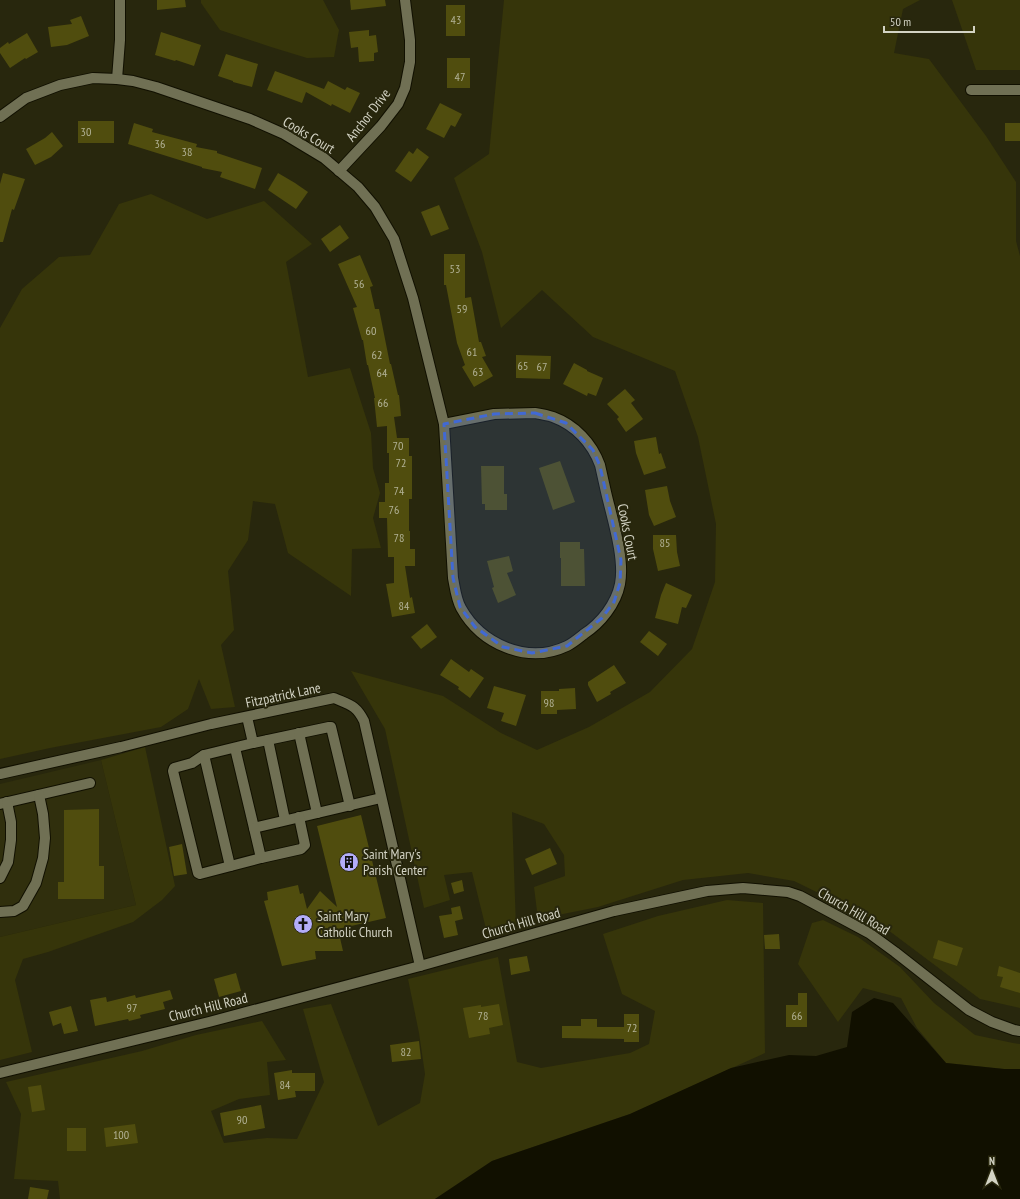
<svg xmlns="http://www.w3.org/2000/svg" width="1020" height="1199" font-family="'PT Sans Narrow',sans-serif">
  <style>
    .built { fill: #302f0d }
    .green { fill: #36350a }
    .water { fill: #111000 }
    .building { fill: #504d0e }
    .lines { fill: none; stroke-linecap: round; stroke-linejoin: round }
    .minor-casing { stroke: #111000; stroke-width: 12 }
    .minor { stroke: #707054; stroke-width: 10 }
    .marked { fill: #4169d4; fill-opacity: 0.2; stroke: #4169d4; stroke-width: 3; stroke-dasharray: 8 5; stroke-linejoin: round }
    .labels { text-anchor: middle; stroke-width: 4; stroke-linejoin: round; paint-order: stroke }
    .number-label { font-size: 12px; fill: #b2b296 }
    .street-label { font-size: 14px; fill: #d3d3c4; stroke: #28270d }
    .poi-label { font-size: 14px; fill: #d3d3c4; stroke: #28270d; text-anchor: start }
  </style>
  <rect width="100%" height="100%" fill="#28270d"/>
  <path class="built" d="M101,760L136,905L0,937V784Z"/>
  <g class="green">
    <path d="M201,0H323L339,30L334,57L307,58L271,47L220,30L201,3Z"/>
    <path d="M504,0H920L903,9L894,53L929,59L986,136L1016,182V241L1020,256V1008L980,999L876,921L794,881L748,873L683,880L598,907L538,919L534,887L565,876L564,855L544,824L512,812L516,928L488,937L472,872L444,875L450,900L424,908L385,729L351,671L443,696L501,733L537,750L589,727L650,692L692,649L715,582L716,524L698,437L675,371L593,337L542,290L501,328L482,252L454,178L489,154Z"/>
    <path d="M952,0H1020V70H976Z"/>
    <path d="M151,194L207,219L264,201L312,244L286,262L308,377L350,368L371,433L373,468L380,493L373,518L381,548L352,549L351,596L288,553L275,504L253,501L248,540L228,571L234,630L221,645L235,707L211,709L199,679L188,709L161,727L50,748L0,759V328L22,289L59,257L90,255L119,204Z"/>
    <path d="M145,747L175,886L162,900L133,922L48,952L23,959L15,980L32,1052L0,1060V937L136,905L101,760Z"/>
    <path d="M727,900L763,903L765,1053L630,1114L492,1161L435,1199H60L58,1181L14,1179L21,1114L6,1082L142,1051L196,1035L262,1021L286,1060L267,1062L270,1095L239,1099L211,1111L224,1143L267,1138L297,1139L324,1082L303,1009L331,1004L378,1126L420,1103L425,1074L419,1033L408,979L498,957L517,1062L541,1068L630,1053L649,1044L655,1011L622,994L603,934L658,916Z"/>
    <path d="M823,920L858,937L900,967L934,1003L975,1035L1013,1043L1020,1044V1069H1004L946,1063L917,1028L901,998L863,988L838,1022L798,964L812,923Z"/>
  </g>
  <path class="water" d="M874,998L893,1003L946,1063L1004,1069H1020V1199H435L492,1161L630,1114L731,1068L789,1055L816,1056L847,1047L852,1012Z"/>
  <g class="building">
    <path d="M157,0H185L186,7L157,10Z"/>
    <path d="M350,0H385L386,6L351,10Z"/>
    <rect x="446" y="5" width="19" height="31"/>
    <path d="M81,16L89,36L67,45L51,47L48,27L72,24L70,20Z"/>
    <path d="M369,30V36L376,35L378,52L374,53V61L359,62L358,47L351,48L349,32Z"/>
    <path d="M161,32L201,45L194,66L176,60L175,61L155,55Z"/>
    <path d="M27,33L38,52L26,59L25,58L10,68L0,53V48L8,42L9,44Z"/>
    <path d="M226,54L258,64L252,87L233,82V81L218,76Z"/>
    <rect x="447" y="58" width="23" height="30"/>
    <path d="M275,71L324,89L328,81L345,90L347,87L360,93L350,113L332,104L331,106L306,92L302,103L267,90Z"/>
    <path d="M440,103L462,114L455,127L451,125L444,138L426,129Z"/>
    <rect x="78" y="121" width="36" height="22"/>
    <path d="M134,123L153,129L152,132L197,144L196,147L217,151V153L262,168L255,189L220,177L222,172L202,168V167L128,144Z"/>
    <rect x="1005" y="123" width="15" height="18"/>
    <path d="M52,132L63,146L51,157L35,165L26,149L45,138Z"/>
    <path d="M417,148L429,157L411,182L395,171L409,151L413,154Z"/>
    <path d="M3,173L25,179L14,210L12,209L3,242H0V184Z"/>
    <path d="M278,173L295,183L308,192L296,209L268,190Z"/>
    <path d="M439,205L449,229L431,236L421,212Z"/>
    <path d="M340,225L349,238L330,252L321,239Z"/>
    <path d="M444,254H465V298L471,297L479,342H481L486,356L482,357L493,376L474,387L462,367L465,365L457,343L446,285H444Z"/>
    <path d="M360,255L373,286L370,287L375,309H379L390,364H391L398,395H399L401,416L394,417L397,438H409V456H412V499H409V531H410V549H415V566H405L410,598L412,597L415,613L392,617L386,584L394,583V557H388L387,518H379V502H385V483H389V453H387V426L377,427L374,398H375L368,365H367L363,340H362L353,308L357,307L338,264Z"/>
    <path d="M516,355L551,356L550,379L516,378Z"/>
    <path d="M574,363L587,370V371L603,378L596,396L588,393L587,396L563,384Z"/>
    <path d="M625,389L635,400L631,403L643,419L626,432L617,419L619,417L607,404Z"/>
    <path d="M656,437L659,454L661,453L666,468L644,475L636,453L634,441Z"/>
    <path d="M560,461L575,502L553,510L539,468Z"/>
    <path d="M481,466H504V494H507V510H485V504H482Z"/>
    <path d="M667,486L670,501L676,517L654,526L649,515L645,490Z"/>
    <path d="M653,535H676L677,552L680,566L658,571L653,549Z"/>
    <path d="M560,542H580V549H584L585,586H561V558H560Z"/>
    <path d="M509,556L513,571L507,573L516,595L498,603L492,588L494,587L487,561Z"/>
    <path d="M666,583L692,595L686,608L682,607L678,624L655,618L661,595Z"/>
    <path d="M427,624L437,637L421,649L411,637Z"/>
    <path d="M649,631L667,644L658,656L640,642Z"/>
    <path d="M451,659L469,672L471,669L484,678L470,698L458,689L459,687L440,675Z"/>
    <path d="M614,665L626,683L610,692L611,694L597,702L588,685V682Z"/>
    <path d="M494,686L526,695L516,726L501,721L504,713L487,708Z"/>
    <path d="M575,688L576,709L557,710V714H541V691H559V689Z"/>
    <path d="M99,809V866H104V899H58V882H64V810Z"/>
    <path d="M361,815L386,918L338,929L343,951H315L316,959L282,966L264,901L268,900L267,892L298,885L300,894L303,893L307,909L320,891L337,907L317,826Z"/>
    <path d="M182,844L187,874L174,876L169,847Z"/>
    <path d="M550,848L557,864L532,875L525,859Z"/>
    <path d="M462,880L464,891L454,894L451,883Z"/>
    <path d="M460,906L463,919L455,921L458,935L444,938L439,916L452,914L451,908Z"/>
    <path d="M779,934L780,949H765L764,935Z"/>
    <path d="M938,940L963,948L957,966L933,958Z"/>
    <path d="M527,956L530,971L511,975L509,959Z"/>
    <path d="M999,966L1020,973V993L1000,987L1003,977L997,976Z"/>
    <path d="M236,973L241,991L219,997L214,979Z"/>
    <path d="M170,990L173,999L163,1002L165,1009L140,1015L141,1018L129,1021L128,1019L95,1026L90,1000L106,997L107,1002L135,995L136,998Z"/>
    <path d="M798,993H807V1027H786V1005H798Z"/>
    <path d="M499,1004L503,1025L489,1028L490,1034L469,1038L463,1008L481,1005V1007Z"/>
    <path d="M71,1006L78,1031L64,1034L61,1023L53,1026L49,1012Z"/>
    <path d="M624,1014H639V1042H624V1039L562,1038V1026H581V1019H597V1027H624Z"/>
    <path d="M419,1041L421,1059L392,1062L390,1045Z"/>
    <path d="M292,1070V1073H315V1091H295L296,1097L278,1100L274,1073Z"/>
    <path d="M41,1085L45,1110L32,1112L28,1087Z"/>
    <path d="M261,1105L265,1128L224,1136L220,1113Z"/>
    <path d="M135,1124L138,1143L106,1147L104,1128Z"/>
    <rect x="67" y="1128" width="19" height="23"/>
    <path d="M30,1187L49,1190L47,1199H28Z"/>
  </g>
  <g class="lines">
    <defs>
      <g id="minor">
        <path d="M117,79L120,40V0"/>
        <path d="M971,90H1020"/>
        <path d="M0,117L26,98L60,85L93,78L117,79L133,81L156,87L250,119L284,134L324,158L358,187L375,207L394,239L413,298L444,424"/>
        <path d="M339,171L381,126L398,104L405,88L410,62V40L405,0"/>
        <path d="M535,413C541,414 547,415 553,417C575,425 592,443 600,465C602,474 604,483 606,492C612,518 625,558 620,584C616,604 601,623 584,634C579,638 573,643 567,646C527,665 481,644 461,608C456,599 455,588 453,578L444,424L494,414Z"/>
        <path d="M247,717L253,743L329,727H331L350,806"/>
        <path d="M299,733L317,813"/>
        <path d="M268,740L285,820"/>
        <path d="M253,743L204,755L192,763L174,768L173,771L198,873L200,874L261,858"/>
        <path d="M235,748L254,828L381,798"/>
        <path d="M204,755L230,866"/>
        <path d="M0,774L121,747L211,724L334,698C350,705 356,705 364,721L420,966"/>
        <path d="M0,804L90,783"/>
        <path d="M254,828L261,858L301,849L305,845L299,817"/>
        <path d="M0,878L8,862L11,840V822L7,802"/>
        <path d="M0,912L14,911L23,906L36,883L43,858L45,838L43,814L39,795"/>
        <path d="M0,1073L209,1022L420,966L614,911L707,891L743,888L788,892L800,896L869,933L895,952L969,1010L992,1022L1014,1030L1020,1031"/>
      </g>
    </defs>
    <use href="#minor" class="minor-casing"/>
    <use href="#minor" class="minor"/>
  </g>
  <path class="marked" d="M535,413L566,423L593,450L600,466L621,560L620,583L614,602L602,618L567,646L532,653L503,647L475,627L460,607L453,578L444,424L494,414Z"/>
  <defs>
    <symbol id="building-disc" viewBox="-11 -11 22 22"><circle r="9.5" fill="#b3adf9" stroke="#28270d"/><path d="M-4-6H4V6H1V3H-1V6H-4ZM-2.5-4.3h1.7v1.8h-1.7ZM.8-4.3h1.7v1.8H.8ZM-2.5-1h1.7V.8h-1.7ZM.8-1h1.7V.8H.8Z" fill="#111"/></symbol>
    <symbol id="church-disc" viewBox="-11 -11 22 22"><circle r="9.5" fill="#b3adf9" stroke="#28270d"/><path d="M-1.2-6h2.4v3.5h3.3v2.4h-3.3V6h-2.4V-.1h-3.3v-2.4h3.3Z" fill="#111"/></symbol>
  </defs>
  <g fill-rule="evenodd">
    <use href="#building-disc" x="338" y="851" width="22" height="22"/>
    <use href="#church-disc" x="292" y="913" width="22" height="22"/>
  </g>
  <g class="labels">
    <g class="number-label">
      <text x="456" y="24">43</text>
      <text x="460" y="81">47</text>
      <text x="86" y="136">30</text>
      <text x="160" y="148">36</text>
      <text x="187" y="156">38</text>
      <text x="455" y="273">53</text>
      <text x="359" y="288">56</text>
      <text x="462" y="313">59</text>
      <text x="371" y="335">60</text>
      <text x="472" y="356">61</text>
      <text x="377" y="359">62</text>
      <text x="523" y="370">65</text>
      <text x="542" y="371">67</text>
      <text x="478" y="376">63</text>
      <text x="382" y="377">64</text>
      <text x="383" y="407">66</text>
      <text x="398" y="450">70</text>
      <text x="401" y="467">72</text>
      <text x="399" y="495">74</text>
      <text x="394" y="514">76</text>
      <text x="399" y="542">78</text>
      <text x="665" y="547">85</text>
      <text x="404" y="610">84</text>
      <text x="549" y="707">98</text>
      <text x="132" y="1012">97</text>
      <text x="483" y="1020">78</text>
      <text x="797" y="1020">66</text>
      <text x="632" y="1032">72</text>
      <text x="406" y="1056">82</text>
      <text x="285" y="1089">84</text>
      <text x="242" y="1124">90</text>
      <text x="121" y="1139">100</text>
    </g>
    <g class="street-label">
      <text transform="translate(368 115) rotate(-52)" y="5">Anchor Drive</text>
      <text transform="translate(309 135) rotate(31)" y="5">Cooks Court</text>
      <text transform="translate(628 532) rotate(79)" y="5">Cooks Court</text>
      <text transform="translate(283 695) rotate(-12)" y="5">Fitzpatrick Lane</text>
      <text transform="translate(854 911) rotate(30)" y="5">Church Hill Road</text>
      <text transform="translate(521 923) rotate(-16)" y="5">Church Hill Road</text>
      <text transform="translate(208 1007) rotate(-14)" y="5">Church Hill Road</text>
    </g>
    <g class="poi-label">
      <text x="363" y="859">Saint Mary's<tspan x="363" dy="16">Parish Center</tspan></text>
      <text x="317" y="921">Saint Mary<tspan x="317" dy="16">Catholic Church</tspan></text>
    </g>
  </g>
  <g transform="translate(992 1171)" stroke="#28270d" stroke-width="3" paint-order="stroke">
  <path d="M0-3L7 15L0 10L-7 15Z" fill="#d3d3c4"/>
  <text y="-6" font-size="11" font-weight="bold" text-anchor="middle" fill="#d3d3c4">N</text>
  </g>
  <path d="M884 26v6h90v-6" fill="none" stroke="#d3d3c4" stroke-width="2"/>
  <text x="890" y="26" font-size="12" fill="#d3d3c4" stroke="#28270d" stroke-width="3" paint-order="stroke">50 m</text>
</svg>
